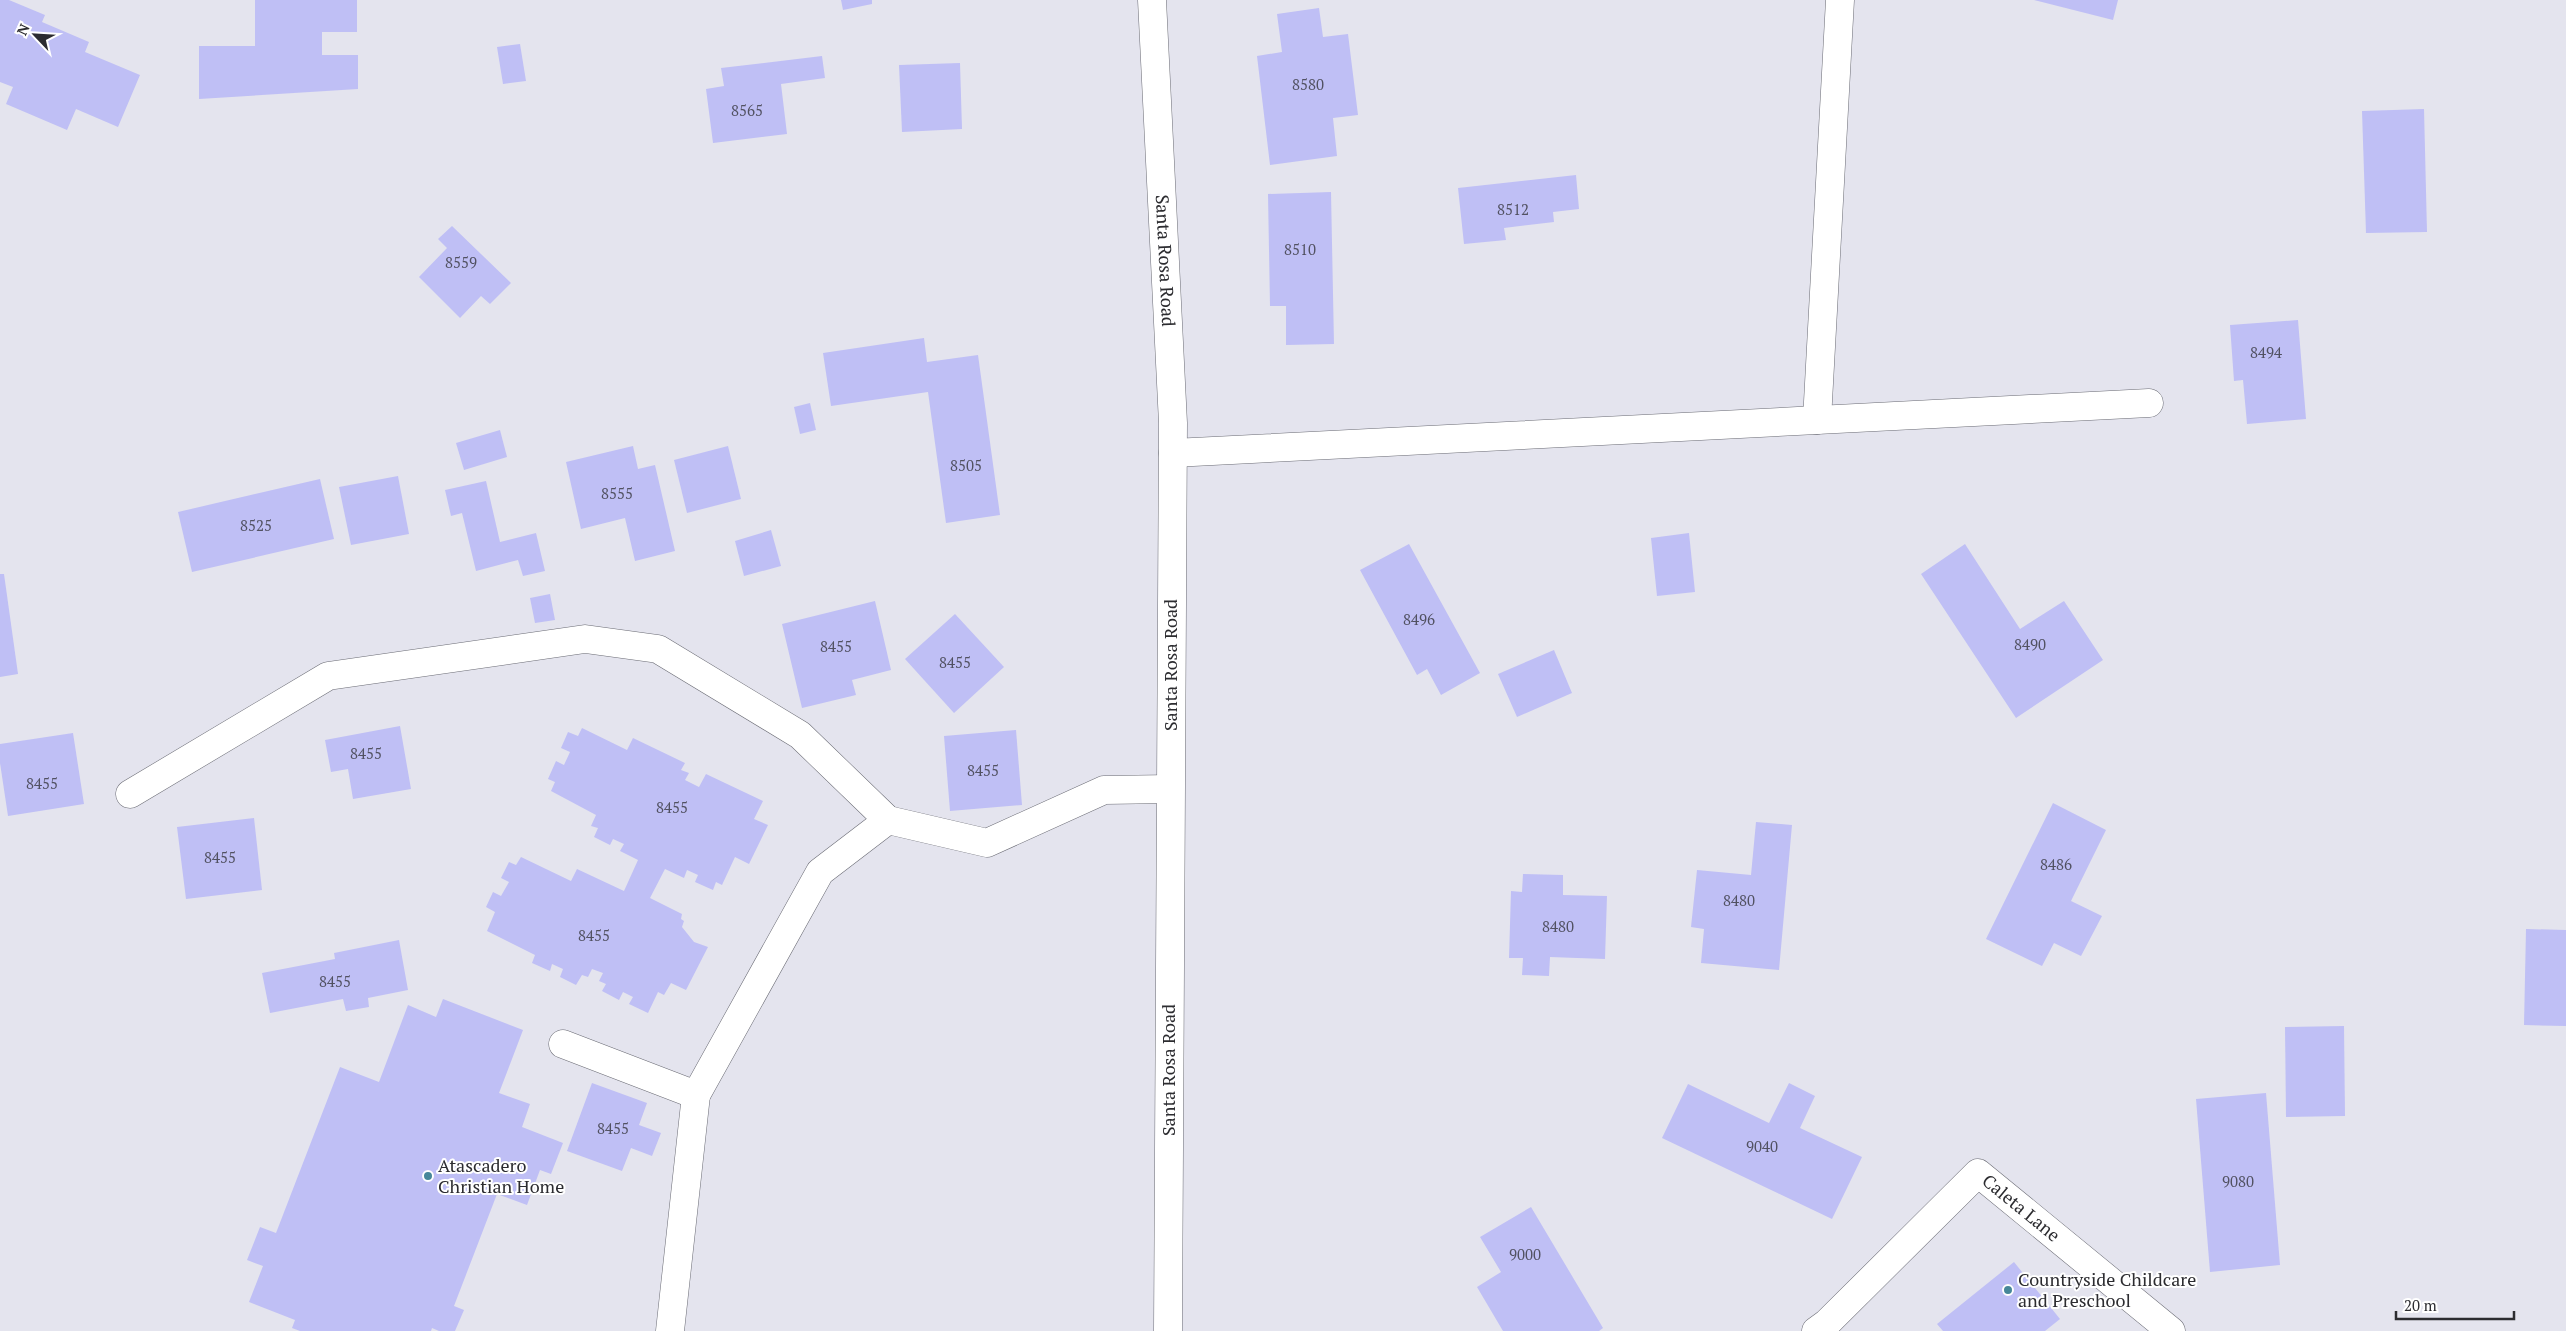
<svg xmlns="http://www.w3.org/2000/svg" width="2566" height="1331" font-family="'PT Serif',serif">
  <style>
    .building { fill: #bfbff5 }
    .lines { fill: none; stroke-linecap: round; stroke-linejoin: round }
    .minor-casing { stroke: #6a6b74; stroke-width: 29 }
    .minor { stroke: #fff; stroke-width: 28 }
    .poi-dot { fill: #468799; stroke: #fff; stroke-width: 2 }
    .labels { text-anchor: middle; stroke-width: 4; stroke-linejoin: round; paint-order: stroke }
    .number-label { font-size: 15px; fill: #515161 }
    .street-label { font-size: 18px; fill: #2c2c30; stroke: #fff }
    .poi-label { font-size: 18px; fill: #2c2c30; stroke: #fff; text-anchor: start }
  </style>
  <rect width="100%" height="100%" fill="#e4e4ee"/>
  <g class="building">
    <path d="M0,0H9L45,15L42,22L89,42L85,52L140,75L118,127L76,109L67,130L6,104L13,87L0,82Z"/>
    <path d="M255,0H357V32H322V55H358V89L199,99V46H255Z"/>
    <path d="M841,0H872V4L843,10Z"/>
    <path d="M2034,0H2118L2113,20Z"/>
    <path d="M1319,8L1323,37L1348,34L1358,115L1333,118L1337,156L1270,165L1257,56L1282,52L1277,14Z"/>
    <path d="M520,44L526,81L503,84L497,47Z"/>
    <path d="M822,56L825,78L781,84L787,134L713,143L706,89L724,86L721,68Z"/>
    <path d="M960,63L962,129L902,132L899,65Z"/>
    <path d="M2424,109L2427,232L2366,233L2362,111Z"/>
    <path d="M1576,175L1579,209L1553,212L1554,222L1504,228L1506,240L1464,244L1458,188Z"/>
    <path d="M1331,192L1334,344L1286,345V306H1270L1268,194Z"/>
    <path d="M452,226L511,283L490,304L481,296L460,318L419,277L447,248L438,239Z"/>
    <path d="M2298,320L2306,419L2247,424L2243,380L2234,381L2230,325Z"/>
    <path d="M924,338L927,362L978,355L1000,515L946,523L928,392L831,406L823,353Z"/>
    <path d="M810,403L816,430L800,434L794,407Z"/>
    <path d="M500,430L507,457L464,470L456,443Z"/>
    <path d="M633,446L638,469L655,465L675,551L635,561L625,518L581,529L566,462Z"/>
    <path d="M728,446L741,499L687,513L674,460Z"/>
    <path d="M398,476L409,534L351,545L339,487Z"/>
    <path d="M320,479L334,539L192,572L178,512Z"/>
    <path d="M486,481L500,542L536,533L545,571L523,576L518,560L476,571L462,513L451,516L445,490Z"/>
    <path d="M771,530L781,566L744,576L735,541Z"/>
    <path d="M1689,533L1695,592L1657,596L1651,538Z"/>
    <path d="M1409,544L1480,673L1441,695L1427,669L1417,675L1360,570Z"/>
    <path d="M1965,544L2020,629L2064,601L2103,660L2016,718L1921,574Z"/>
    <path d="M0,574H4L18,674L0,677Z"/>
    <path d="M550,594L555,620L535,623L530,598Z"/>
    <path d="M875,601L891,670L852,680L856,695L802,708L782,624Z"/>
    <path d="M955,614L1004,667L954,713L905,659Z"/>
    <path d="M1554,650L1572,693L1517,717L1498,674Z"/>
    <path d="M400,726L411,789L353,799L348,769L331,772L325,740Z"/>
    <path d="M582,728L627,750L633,738L685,763L681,770L689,773L685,780L699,787L706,774L763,801L754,819L768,825L749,864L735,857L722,885L716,882L713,890L695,882L698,875L687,870L684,878L665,869L650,898L682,914L681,919L684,921L682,927L694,942L708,947L686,990L671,983L664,995L658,992L648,1013L629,1004L633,997L623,992L619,1000L602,991L606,984L599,981L603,973L592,969L588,977L582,975L576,985L560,977L563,969L552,964L550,971L532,963L535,955L487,931L495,912L486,907L493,892L501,896L509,882L501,878L509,862L516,865L521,857L571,881L577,869L624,891L638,860L620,851L624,844L613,839L610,845L594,837L598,828L591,826L596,815L551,791L555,782L548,779L556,761L564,765L570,752L561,748L568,732L578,736Z"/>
    <path d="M1016,730L1022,805L950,811L944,736Z"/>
    <path d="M73,733L84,804L8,816L0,763V744Z"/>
    <path d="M2053,803L2106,830L2071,901L2102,916L2081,956L2054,943L2042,966L1986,939Z"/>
    <path d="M254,818L262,890L186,899L177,827Z"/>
    <path d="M1756,822L1792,825L1779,970L1701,963L1704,929L1691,927L1697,870L1751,875Z"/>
    <path d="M1523,874L1563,875V895L1607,896L1605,959L1550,957L1549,976L1522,975L1523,958H1509L1511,891L1522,892Z"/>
    <path d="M2526,929L2566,930V1026L2524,1025Z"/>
    <path d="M399,940L408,990L368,998L369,1007L346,1011L343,999L270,1013L262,973L335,959L334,953Z"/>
    <path d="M443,999L523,1030L499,1093L530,1104L522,1127L563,1143L551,1174L540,1170L527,1205L497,1194L454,1306L464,1310L455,1331H439L432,1328L431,1331H300L292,1328L295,1320L249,1302L263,1266L247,1260L260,1227L276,1233L340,1067L379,1082L408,1005L436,1017Z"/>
    <path d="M2344,1026L2345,1116L2286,1117L2285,1027Z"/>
    <path d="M592,1083L647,1103L639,1125L661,1133L652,1156L631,1148L622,1171L567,1151Z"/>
    <path d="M1789,1083L1815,1096L1800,1128L1862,1157L1832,1219L1662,1138L1688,1084L1769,1123Z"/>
    <path d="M2266,1093L2280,1265L2210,1272L2196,1099Z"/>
    <path d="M1531,1207L1603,1328L1599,1331H1503L1477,1287L1501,1272L1480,1237Z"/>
    <path d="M2014,1262L2060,1319L2045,1331H1943L1937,1324Z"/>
  </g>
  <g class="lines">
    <defs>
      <g id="minor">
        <path id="s1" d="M1152,0L1173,423L1168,1331"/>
        <path d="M1817,420L1840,0"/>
        <path d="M1173,453L2149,403"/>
        <path d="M130,794L328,676L585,639L658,649L800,735L888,820L820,872L696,1095"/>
        <path d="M888,820L987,843L1104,790L1170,789"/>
        <path d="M563,1044L696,1095L670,1331"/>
        <path id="s2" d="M1816,1331L1827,1323L1978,1173L2171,1331"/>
      </g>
    </defs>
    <use href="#minor" class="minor-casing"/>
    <use href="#minor" class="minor"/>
  </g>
  <g class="poi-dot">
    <circle cx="428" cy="1176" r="5"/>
    <circle cx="2008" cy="1290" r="5"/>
  </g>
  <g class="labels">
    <g class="number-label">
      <text x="1308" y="90">8580</text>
      <text x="747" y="116">8565</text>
      <text x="1513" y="215">8512</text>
      <text x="1300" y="255">8510</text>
      <text x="461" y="268">8559</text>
      <text x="2266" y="358">8494</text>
      <text x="966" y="471">8505</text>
      <text x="617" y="499">8555</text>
      <text x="256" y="531">8525</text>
      <text x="1419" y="625">8496</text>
      <text x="2030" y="650">8490</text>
      <text x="836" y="652">8455</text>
      <text x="955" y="668">8455</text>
      <text x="366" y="759">8455</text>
      <text x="983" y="776">8455</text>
      <text x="42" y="789">8455</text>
      <text x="672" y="813">8455</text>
      <text x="220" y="863">8455</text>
      <text x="2056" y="870">8486</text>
      <text x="1739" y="906">8480</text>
      <text x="1558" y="932">8480</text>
      <text x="594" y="941">8455</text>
      <text x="335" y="987">8455</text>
      <text x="613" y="1134">8455</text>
      <text x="1762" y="1152">9040</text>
      <text x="2238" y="1187">9080</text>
      <text x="1525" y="1260">9000</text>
    </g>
    <g class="street-label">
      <text dy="6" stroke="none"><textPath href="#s1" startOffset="261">Santa Rosa Road</textPath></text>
      <text transform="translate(1171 665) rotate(-90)" y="6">Santa Rosa Road</text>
      <text transform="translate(1169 1070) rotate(-90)" y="6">Santa Rosa Road</text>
      <text dy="6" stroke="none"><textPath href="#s2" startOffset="282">Caleta Lane</textPath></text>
    </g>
    <g class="poi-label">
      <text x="438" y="1172">Atascadero<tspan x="438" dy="21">Christian Home</tspan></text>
      <text x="2018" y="1286">Countryside Childcare<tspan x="2018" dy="21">and Preschool</tspan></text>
    </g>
  </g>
  <g transform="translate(35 35) rotate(295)" stroke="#ffffff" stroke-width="4" paint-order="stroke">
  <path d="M0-4L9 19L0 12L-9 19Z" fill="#2c2c30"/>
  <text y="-8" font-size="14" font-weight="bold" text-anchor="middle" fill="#2c2c30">N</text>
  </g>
  <path d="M2396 1311v8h118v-8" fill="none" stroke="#2c2c30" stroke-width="2.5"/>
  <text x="2404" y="1311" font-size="15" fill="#2c2c30" stroke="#ffffff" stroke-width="4" paint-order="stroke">20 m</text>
</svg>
